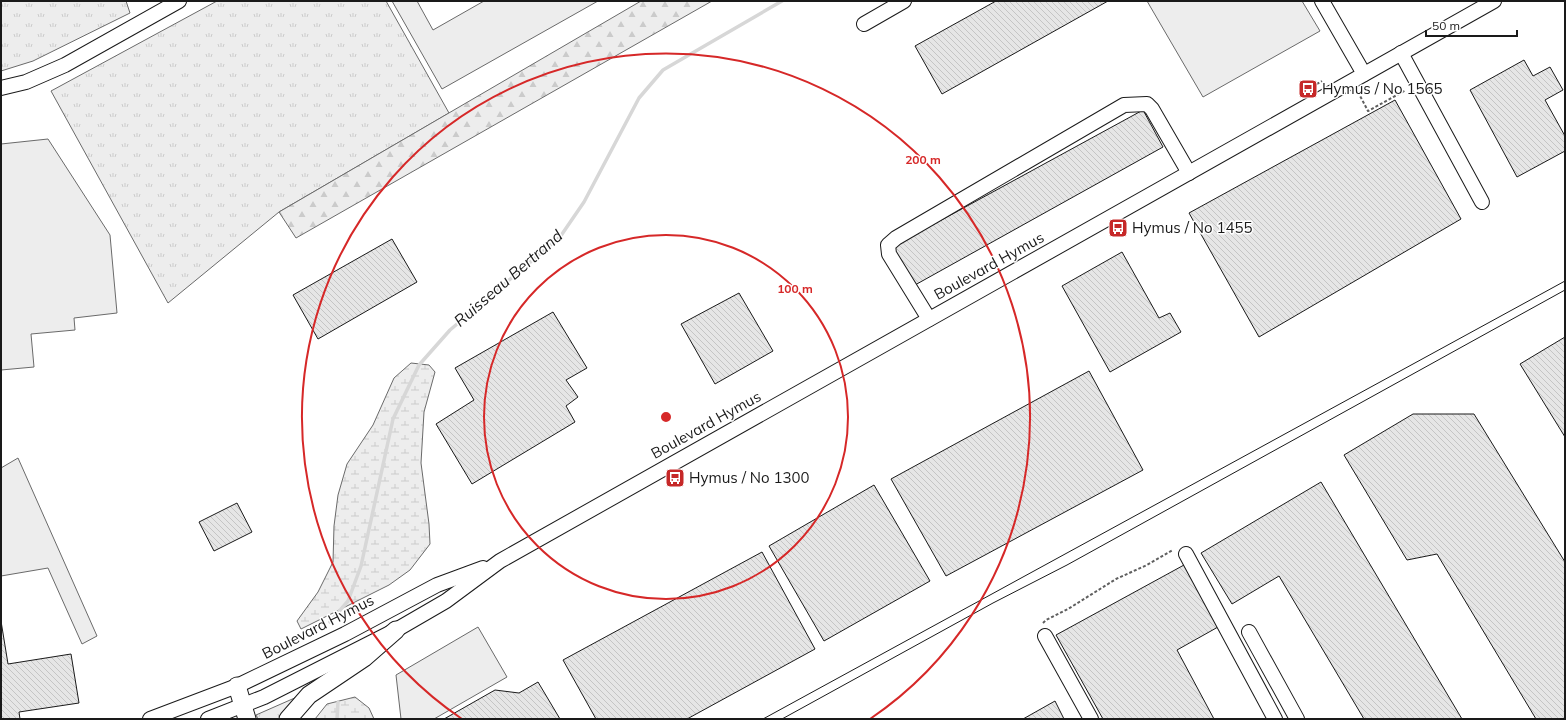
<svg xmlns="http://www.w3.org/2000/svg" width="1566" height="720" font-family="Mulish,sans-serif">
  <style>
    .grass { fill: url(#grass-tufts); stroke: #6a6a6a }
    .forest { fill: url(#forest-firs); stroke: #6a6a6a }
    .wetland { fill: url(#wetland-marsh); stroke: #6a6a6a }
    .pitch { fill: #ededed; stroke: #6a6a6a }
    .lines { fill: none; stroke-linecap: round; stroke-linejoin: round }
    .stream { stroke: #d7d7d7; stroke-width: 3.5 }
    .building { fill: url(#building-back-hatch); stroke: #1a1a1a }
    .minor-casing { stroke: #1a1a1a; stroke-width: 16 }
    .major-casing { stroke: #1a1a1a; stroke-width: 19 }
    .path { stroke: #5f5f5f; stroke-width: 2; stroke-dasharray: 3 2; stroke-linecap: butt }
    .minor { stroke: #fff; stroke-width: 14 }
    .major { stroke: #fff; stroke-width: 17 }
    .tram { stroke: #1a1a1a; stroke-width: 1 }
    .ring { fill: none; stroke: #d62828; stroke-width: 2 }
    .labels { text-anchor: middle; stroke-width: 3; stroke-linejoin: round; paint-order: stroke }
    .poi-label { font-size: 15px; fill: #1a1a1a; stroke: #fff; text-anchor: start }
    .street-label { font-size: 15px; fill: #1a1a1a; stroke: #fff }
    .water-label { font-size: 16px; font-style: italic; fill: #1a1a1a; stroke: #fff }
    .centre { fill: #d62828; stroke: #fff; stroke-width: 2 }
    .ring-label { font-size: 12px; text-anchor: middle; font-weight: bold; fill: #d62828; stroke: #fff; stroke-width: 3; stroke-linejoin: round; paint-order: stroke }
  </style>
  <defs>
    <pattern id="grass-tufts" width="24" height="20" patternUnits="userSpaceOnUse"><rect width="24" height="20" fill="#ededed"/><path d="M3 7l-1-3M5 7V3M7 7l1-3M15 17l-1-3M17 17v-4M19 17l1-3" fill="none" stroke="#cbcbcb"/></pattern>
    <pattern id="forest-firs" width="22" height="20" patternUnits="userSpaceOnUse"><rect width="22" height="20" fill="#ededed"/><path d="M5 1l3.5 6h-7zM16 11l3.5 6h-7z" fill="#cbcbcb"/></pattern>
    <pattern id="wetland-marsh" width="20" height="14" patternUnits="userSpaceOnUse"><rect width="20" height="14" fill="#ededed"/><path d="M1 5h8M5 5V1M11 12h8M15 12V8" fill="none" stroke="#cbcbcb"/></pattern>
    <pattern id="building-back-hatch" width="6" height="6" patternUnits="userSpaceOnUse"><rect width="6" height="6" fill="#e6e6e6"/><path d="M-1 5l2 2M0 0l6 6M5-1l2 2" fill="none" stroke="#c5c5c5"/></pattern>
  </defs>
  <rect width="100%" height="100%" fill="#fff"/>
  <g class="grass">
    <path d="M1,1H126L130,13L33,61L1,71Z"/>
    <path d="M217,1H386L449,113L279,212L168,303L51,91Z"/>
    <path d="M306,693L283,719H258L256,715Z"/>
  </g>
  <path class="forest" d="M641,1H712L296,238L279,212Z"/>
  <g class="wetland">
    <path d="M411,363L429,365L435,372L424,412L421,463L429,524L430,544L410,570L389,585L301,629L297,621L318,592L333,562L334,526L338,495L347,464L373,425L394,378Z"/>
    <path d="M355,697L369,708L374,719H315L327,704Z"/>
  </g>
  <g class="pitch">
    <path d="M392,1H417L433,30L484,1H598L442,89Z"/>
    <path d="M1147,1H1302L1320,31L1203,97Z"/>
    <path d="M48,139L110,235L117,313L74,318L75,330L31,334L34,367L1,370V144Z"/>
    <path d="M18,458L97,636L82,644L48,568L1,576V468Z"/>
    <path d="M478,627L507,677L434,719H401L396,675Z"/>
  </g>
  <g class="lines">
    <g class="stream">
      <path d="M330,622L348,601L361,566L393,419L419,365L450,330L560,237L584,202L639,98L663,70L782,1"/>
      <path d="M337,719L338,702"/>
    </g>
  </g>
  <g class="building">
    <path d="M996,1H1108L942,94L915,46Z"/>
    <path d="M1524,60L1533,76L1550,67L1563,90L1545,100L1565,136V151L1517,177L1470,90Z"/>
    <path d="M1395,100L1461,219L1259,337L1189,213Z"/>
    <path d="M1143,110L1163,147L915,285L892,247Z"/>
    <path d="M392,239L417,282L318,339L293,295Z"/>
    <path d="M1122,252L1159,318L1170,313L1181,332L1110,372L1062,286Z"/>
    <path d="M739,293L773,351L715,384L681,324Z"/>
    <path d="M553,312L587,368L566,380L578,397L566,406L575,422L472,484L436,424L474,400L455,368Z"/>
    <path d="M1565,337V437L1520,364Z"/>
    <path d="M1089,371L1143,470L946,576L891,479Z"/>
    <path d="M1413,414H1474L1565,562V719H1536L1437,554L1407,560L1344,455Z"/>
    <path d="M1321,482L1462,719H1364L1279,576L1232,604L1201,553Z"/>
    <path d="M874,485L930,581L824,641L769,546Z"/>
    <path d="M237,503L252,532L214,551L199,522Z"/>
    <path d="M762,552L815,649L687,719H596L563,660Z"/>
    <path d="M1184,565L1218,627L1177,650L1214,719H1103L1056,635Z"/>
    <path d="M1,621L8,664L71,654L79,703L19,712L20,719H1Z"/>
    <path d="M538,682L560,719H444L495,690L519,693Z"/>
    <path d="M1055,701L1064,719H1023Z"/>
  </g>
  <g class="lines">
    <defs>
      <g id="minor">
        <path d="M1322,1L1364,74"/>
        <path d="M864,24L904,1"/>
        <path d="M1401,53L1482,202"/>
        <path d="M1,88L26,82L65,65L179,1"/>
        <path d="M929,319L889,254L888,245L896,238L1124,105L1147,104L1152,109L1189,173"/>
        <path d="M1186,554L1275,719"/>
        <path d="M1249,632L1297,719"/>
        <path d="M1045,636L1091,719"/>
        <path d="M150,719L237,686L345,634L437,585L483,568"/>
        <path d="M208,719L264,697L396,630L446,601L500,561L1494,1"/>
      </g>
      <g id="major">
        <path d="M237,686L247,719"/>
        <path d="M288,719L309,695L364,658L396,630"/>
      </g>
    </defs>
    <use href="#minor" class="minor-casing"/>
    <use href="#major" class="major-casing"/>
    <g class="path">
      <path d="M1308,89L1322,81"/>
      <path d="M1358,92L1368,111L1406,90"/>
      <path d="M1043,623L1046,620L1068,609L1116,579L1147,565L1173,550"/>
    </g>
    <use href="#minor" class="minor"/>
    <use href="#major" class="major"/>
    <g class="tram">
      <path d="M763,719L1565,281"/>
      <path d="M782,719L993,603L1067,565L1565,290"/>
    </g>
  </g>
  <g class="ring">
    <circle cx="666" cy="417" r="182"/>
    <path d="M462 719A364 364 0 1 1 870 719"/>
  </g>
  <defs>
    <symbol id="bus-square" viewBox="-11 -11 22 22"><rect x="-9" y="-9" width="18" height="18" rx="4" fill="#c62828" stroke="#fff"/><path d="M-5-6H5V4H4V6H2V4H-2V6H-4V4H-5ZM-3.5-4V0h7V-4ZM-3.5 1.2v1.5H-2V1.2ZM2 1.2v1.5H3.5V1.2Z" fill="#fff"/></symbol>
  </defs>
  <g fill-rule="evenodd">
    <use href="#bus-square" x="1297" y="78" width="22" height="22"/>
    <use href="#bus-square" x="1107" y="217" width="22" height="22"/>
    <use href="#bus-square" x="664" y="467" width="22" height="22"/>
  </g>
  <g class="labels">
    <g class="poi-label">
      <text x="1322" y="94">Hymus / No 1565</text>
      <text x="1132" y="233">Hymus / No 1455</text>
      <text x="689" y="483">Hymus / No 1300</text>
    </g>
    <g class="street-label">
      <text transform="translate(989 266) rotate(-29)" y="5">Boulevard Hymus</text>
      <text transform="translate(706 425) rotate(-29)" y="5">Boulevard Hymus</text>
      <text transform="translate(318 627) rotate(-27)" y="5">Boulevard Hymus</text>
    </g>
    <g class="water-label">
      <text transform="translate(508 278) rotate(-41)" y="6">Ruisseau Bertrand</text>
    </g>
  </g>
  <circle cx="666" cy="417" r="6" class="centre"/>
  <g class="ring-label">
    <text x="923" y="164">200 m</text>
    <text x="795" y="293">100 m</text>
  </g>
  <rect width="1566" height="720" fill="none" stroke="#1a1a1a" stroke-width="4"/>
  <path d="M1426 30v6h91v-6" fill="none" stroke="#1a1a1a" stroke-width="2"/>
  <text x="1432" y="30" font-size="12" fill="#1a1a1a" stroke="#ffffff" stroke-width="3" paint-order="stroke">50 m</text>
</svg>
